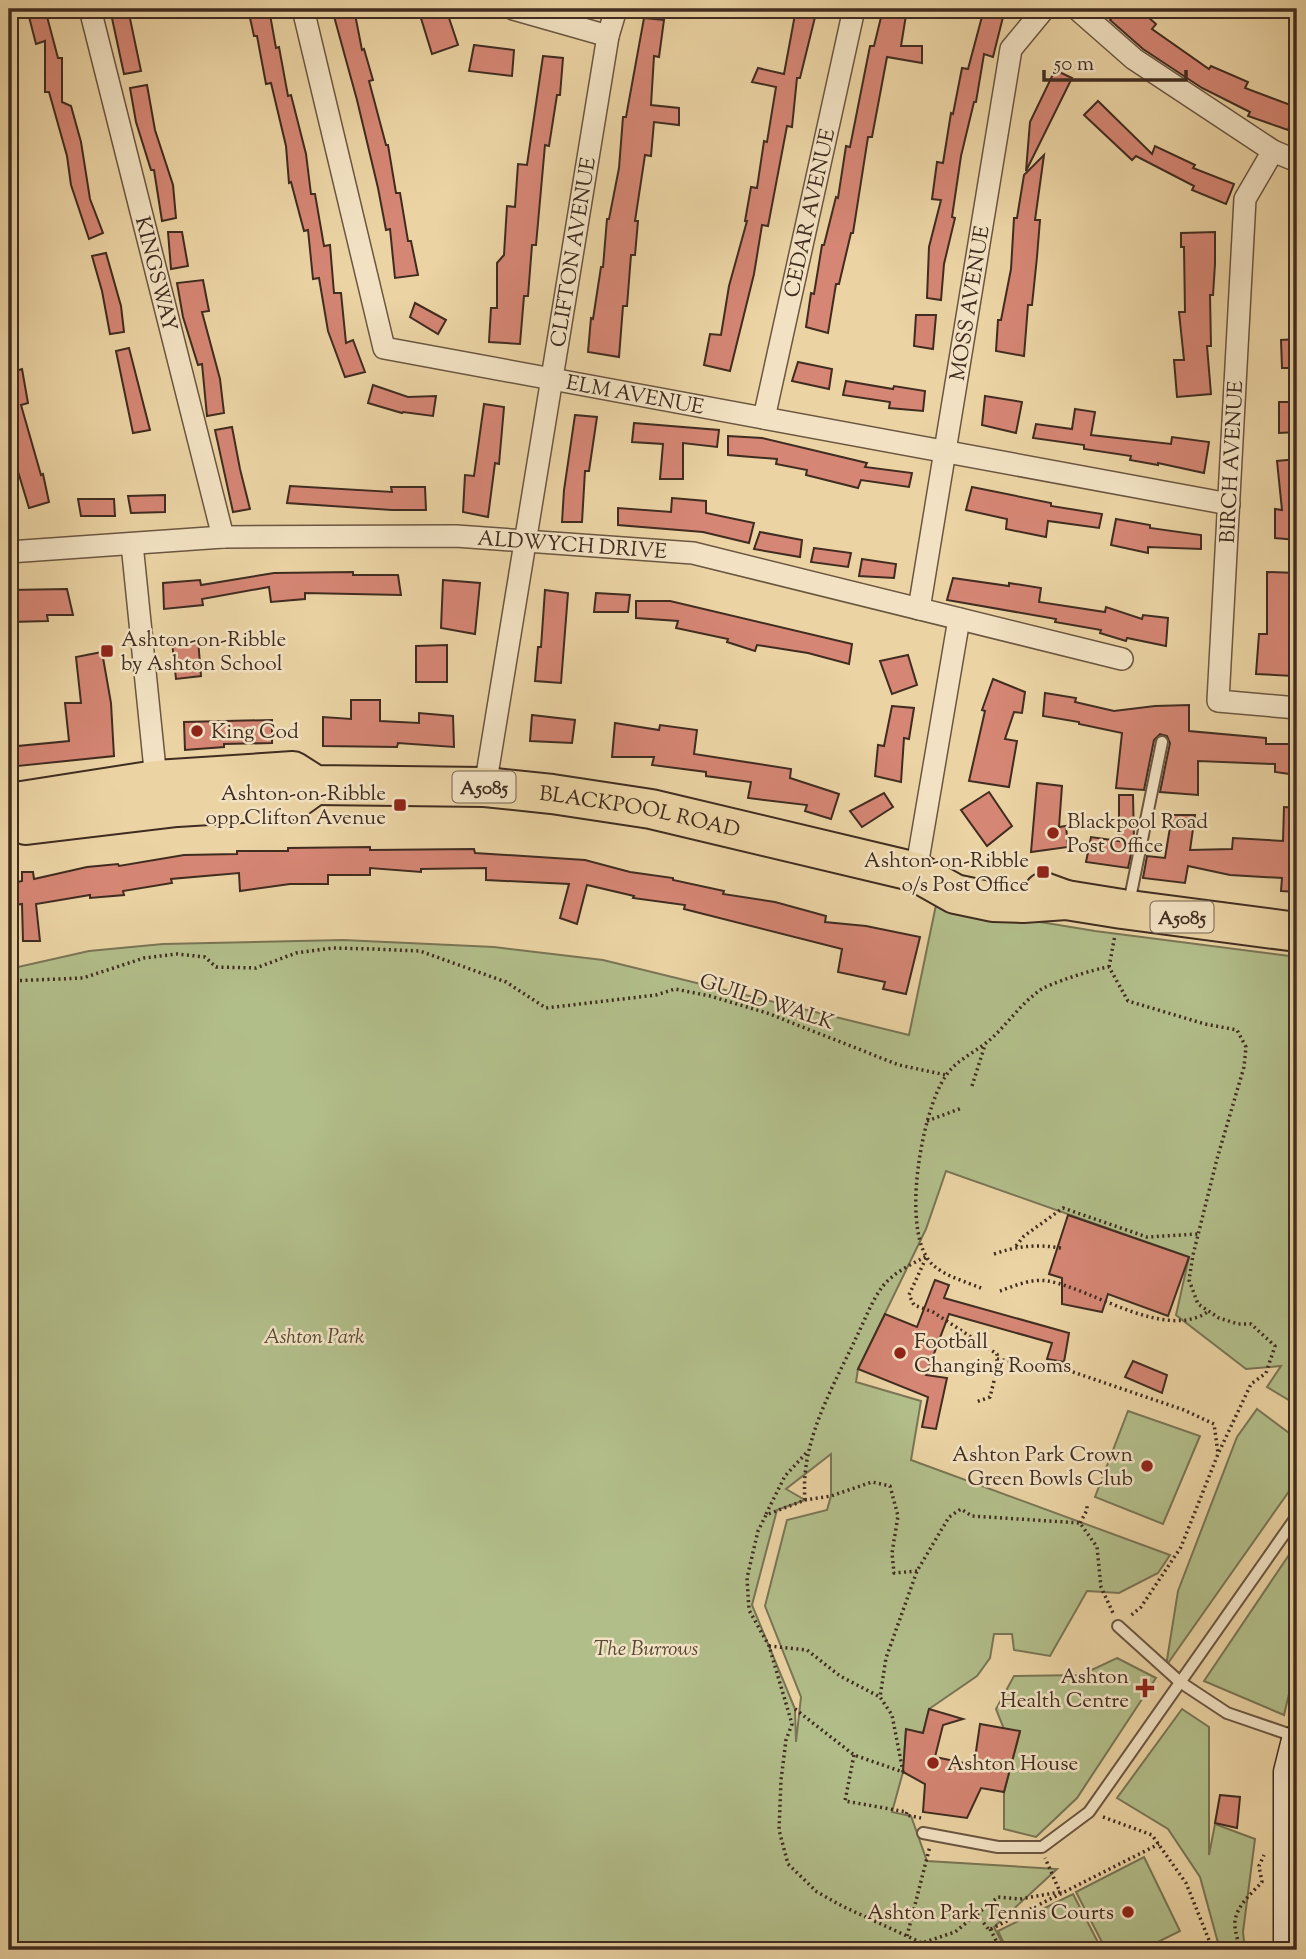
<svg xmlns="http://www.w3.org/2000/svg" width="1306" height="1959" font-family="'Sorts Mill Goudy',serif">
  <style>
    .green { fill: #b2be8a; stroke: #797555; stroke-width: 2; fill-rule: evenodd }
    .building { fill: #d58674; stroke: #402c20; stroke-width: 2 }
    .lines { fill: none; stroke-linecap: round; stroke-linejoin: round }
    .lane-casing { stroke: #6b5641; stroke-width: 14 }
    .street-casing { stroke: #6b5641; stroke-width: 24 }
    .secondary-casing { stroke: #402c20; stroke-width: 33 }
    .highway-casing { stroke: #402c20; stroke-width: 42 }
    .path { stroke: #402c20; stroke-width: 3.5; stroke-dasharray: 2 3.5; stroke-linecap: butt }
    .lane { stroke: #f2e2c3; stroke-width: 10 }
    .street { stroke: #f2e2c3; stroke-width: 21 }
    .secondary { stroke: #f2e2c3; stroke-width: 30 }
    .highway { stroke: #ebd3a3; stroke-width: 38 }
    .poi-dot { fill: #8f2418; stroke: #f2e2c3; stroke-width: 2.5 }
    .labels { text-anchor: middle; stroke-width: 5; stroke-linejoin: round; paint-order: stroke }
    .shield { fill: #f2e2c3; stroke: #756351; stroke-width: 2 }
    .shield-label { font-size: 19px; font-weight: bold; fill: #402c20 }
    .street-label { font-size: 21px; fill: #402c20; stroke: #f2e2c3 }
    .poi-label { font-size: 21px; fill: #402c20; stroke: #f2e2c3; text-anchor: start }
    .park-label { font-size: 21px; font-style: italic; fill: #574935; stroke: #f2e2c3 }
  </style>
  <rect width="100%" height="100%" fill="#ebd3a3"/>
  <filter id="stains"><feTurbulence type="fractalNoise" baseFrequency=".00286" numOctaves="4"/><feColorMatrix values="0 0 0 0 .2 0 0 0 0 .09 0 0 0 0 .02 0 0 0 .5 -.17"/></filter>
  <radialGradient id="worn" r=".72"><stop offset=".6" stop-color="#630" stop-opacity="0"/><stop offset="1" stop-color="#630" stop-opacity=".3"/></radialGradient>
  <g class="green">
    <path d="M936,905L1095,931L1297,957V1405L1267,1387L1281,1366L1246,1369L1176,1315L1189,1257L946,1171L926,1229L858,1369L856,1382L921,1401L911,1460L1170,1555L1158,1573L1119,1593L1087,1591L1050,1656L1014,1650L1012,1634H994L990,1658L977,1676L929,1709L923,1733L906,1730L903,1772L892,1812L911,1816L927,1861L1057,1869L994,1927L1006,1950H9V969L89,951L163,944L343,940L494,947L603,960L909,1035ZM831,1454V1496L827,1510L787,1520L765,1606L801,1697L796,1742L795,1709L752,1605L777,1510L805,1500L786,1489Z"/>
    <path d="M1257,1409L1297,1439V1480L1166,1666L1178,1591L1237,1437Z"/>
    <path d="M1128,1411L1200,1436L1163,1524L1095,1497Z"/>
    <path d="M1297,1543V1660L1284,1715L1204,1681Z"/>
    <path d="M1117,1658L1156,1678L1077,1798L1036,1837L1004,1829V1792L1020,1732L1004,1729L996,1709L1014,1676L1081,1675Z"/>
    <path d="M1182,1709L1209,1727V1855L1215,1824L1255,1839L1243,1932L1245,1950H1220L1200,1877L1168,1829L1117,1798Z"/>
    <path d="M1144,1857L1180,1931L1142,1950H1106L1076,1892Z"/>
    <path d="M1073,1894L1102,1950H1007L998,1931Z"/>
  </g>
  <g class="building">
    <path d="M27,9H45L58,58H62V102L71,106L81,142L90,199L103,233L89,239L71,185L67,156L49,92H45V41L36,44Z"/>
    <path d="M110,9H128L141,71L124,74Z"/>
    <path d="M248,9H269L276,48L279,47L288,96L291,95L306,154L311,194H315L324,246L330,245L334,293H341L346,343L353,340L365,372L345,377L328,331L319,278L313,279L308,230L304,231L291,182L289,183L286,146L271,83L266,84L257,36H254Z"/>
    <path d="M332,9H354L362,50L364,49L373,80L369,81L386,145H388L396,193H400L408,241H411L418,275L395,278L390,229L386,230L378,188L357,100Z"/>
    <path d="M446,9L458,45L432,54L420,15Z"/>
    <path d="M796,9H817L800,78H797L792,127L787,126L768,226L762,225L754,274L730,371L704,365L710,334L721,335L729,286L747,221H745L751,187L757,188L764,141L767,142L776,87L752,82L758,68L784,74Z"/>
    <path d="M883,9H907L901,46H922V63L887,57L872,137H868L853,233H851L839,284H836L828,333L806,327L811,293L814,294L822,245H824L836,197L838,198L846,146L850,147L870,46H874Z"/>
    <path d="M984,9H1005L993,57L984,54L976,102H974L961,156L952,217L955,218L944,264L941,300L927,298L929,247L941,200L932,199L937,162L943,163L951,113L953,114L962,68L968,69Z"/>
    <path d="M1119,9H1139L1156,24L1152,29L1209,69L1211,66L1248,82L1245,88L1296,107L1288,130L1248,116L1250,112L1202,88L1143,49L1110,20Z"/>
    <path d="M644,18L664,20L659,57L654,56L651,105L679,108V125L654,122L651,156L645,155L635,221H638L635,255H631L627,306H623L619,357L588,352L591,318L593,319L601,267H603L607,219H609L619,168L623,117H626Z"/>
    <path d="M474,45L514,50L512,76L469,71Z"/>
    <path d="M543,56L563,58L560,95H557L549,146L545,145L536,245H532L528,296H524L520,344L489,342L491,308H497V263L504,255L507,206L515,207L518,164L527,165Z"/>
    <path d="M1055,70L1072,78L1026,171L1030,122Z"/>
    <path d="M147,85L155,130L173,185L176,218L162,221L154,170H151L136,122L130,88Z"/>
    <path d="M1098,101L1152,154L1155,146L1195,165L1193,168L1234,184L1226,204L1192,190L1194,186L1136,156L1132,160L1084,115Z"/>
    <path d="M1044,155L1035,220H1040L1037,257L1032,305H1028L1024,356L996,351L998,320H1001L1011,269L1014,218H1017L1024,175Z"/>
    <path d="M168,232H182L188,266L171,269Z"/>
    <path d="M1215,232V264L1213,295H1210L1211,346H1207L1211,394L1177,397L1174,360H1184L1179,312H1185L1184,247H1181V233Z"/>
    <path d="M106,253L121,306L124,332L110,334L102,291L92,256Z"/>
    <path d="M203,280L209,311L202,312L220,379L224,413L207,416L202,364L198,365L183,317L177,283Z"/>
    <path d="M415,303L446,320L438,334L410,317Z"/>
    <path d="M916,315H936L933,349L914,346Z"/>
    <path d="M1297,339V368H1282L1281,340Z"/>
    <path d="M129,348L150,430L133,433L116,351Z"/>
    <path d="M798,362L832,369L829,389L792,381Z"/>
    <path d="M22,369L28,403L21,405L41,475L43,474L49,502L29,508L16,465L9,423V373Z"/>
    <path d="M846,381L893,389L894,386L925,391L923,411L889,408L890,402L843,395Z"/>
    <path d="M373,385L408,397L436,396L433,416L403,412L402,413L368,403Z"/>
    <path d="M985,396L1022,402L1016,433L982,425Z"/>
    <path d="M1279,402H1297V432L1279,433Z"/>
    <path d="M484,404L504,407L499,464L495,463L488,517L463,512L465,475L474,476Z"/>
    <path d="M1075,409L1095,412L1091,435L1171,444L1172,437L1209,442L1204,473L1158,463V465L1130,460L1131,456L1084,449V445L1033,438L1036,424L1072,429Z"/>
    <path d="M575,415L597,417L589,471H585L582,522H562L564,490Z"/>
    <path d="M634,423L719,430L717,447L683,443V479H660L663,444L632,442Z"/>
    <path d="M232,427L240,469L250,509L233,512L215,430Z"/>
    <path d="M728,436L762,438L867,463L865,467L912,473L909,487L861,480L858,488L806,475L807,470L776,464L777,459L728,455Z"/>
    <path d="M1297,459V540L1275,538V509L1282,510L1277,461Z"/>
    <path d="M290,486L392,492L391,487H425L426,510H392L287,503Z"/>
    <path d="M972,487L1051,503V506L1102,514L1099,528L1048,521L1046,537L1006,529L1007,519L966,510Z"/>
    <path d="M165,495V512L131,513L128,496Z"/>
    <path d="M672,498L706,501V513L754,523L749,543L703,532L618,525V508L671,512Z"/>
    <path d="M78,499H114L115,516H81Z"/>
    <path d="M1116,519L1150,525V528L1201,535V549L1148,547V553L1111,545Z"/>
    <path d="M760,532L802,540L800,557L754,549Z"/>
    <path d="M814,548L851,553L848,567L811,562Z"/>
    <path d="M862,559L896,564L894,578L859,576Z"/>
    <path d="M353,572V575H398L401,595L305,593V599L271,602L269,587L202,599L203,605L164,609L163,583L200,580L201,585L274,573Z"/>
    <path d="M1267,572L1297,573L1293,676L1256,674L1259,634H1267Z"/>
    <path d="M953,578L1009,586V583L1041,588L1039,602L1105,612L1106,607L1142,619L1143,615L1168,618L1166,646L1127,638L1126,641L1100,633L1101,630L1055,622L1056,619L947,600Z"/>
    <path d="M443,580L480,583L475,634L441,628Z"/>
    <path d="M67,589L73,615H47L48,621L11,622L10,590Z"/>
    <path d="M545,590L568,593L561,683L535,681L538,647H541Z"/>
    <path d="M596,593L630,595L628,612H594Z"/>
    <path d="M636,601H670L852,644L849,664L808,653L757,645L755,651L727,642L728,639L676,628L678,621L636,618Z"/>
    <path d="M198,639L201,676L176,679L172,642Z"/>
    <path d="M447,645V682H416V646Z"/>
    <path d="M102,652L111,703L114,756L18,766V746L69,741L65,703H81L76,657Z"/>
    <path d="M908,655L917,685L892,694L880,661Z"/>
    <path d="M993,679L1025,692L1022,713L1014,712L1005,739L1017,741L1009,787L969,781L985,711L982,710Z"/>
    <path d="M1045,693L1076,698L1075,702L1114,711L1155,706L1189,705V731L1266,738V744H1297V775L1275,772V764L1198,761V795L1160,792L1170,743L1167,736L1160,734L1154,740L1144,790L1116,788L1122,733L1079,724V722L1043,716Z"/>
    <path d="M351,700H380V721L419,723V713L453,716L454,747L398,743L397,747L323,746V717L351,719Z"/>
    <path d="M892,706L914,708L909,739L904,738L901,782L875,776L878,745L884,746Z"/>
    <path d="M532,715L575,720L572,743L530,741Z"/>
    <path d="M272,720V743L224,744V747L185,750L184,722Z"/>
    <path d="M615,723L659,730L660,725L697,730L694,754L791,769L790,778L839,794L831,819L805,811L807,805L748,798L751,782L706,776V772L652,765L654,757H612Z"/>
    <path d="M1037,783L1062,786L1059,827L1066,826L1068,847L1031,852Z"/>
    <path d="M989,792L1012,826L987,846L961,810Z"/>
    <path d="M884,793L893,807L862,827L850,811Z"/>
    <path d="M1119,795H1133L1134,841L1128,868L1086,862L1091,837L1119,841Z"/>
    <path d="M1284,807L1297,808V892L1281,891L1282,878L1230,875L1188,866L1185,883L1143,878L1147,856L1165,858L1172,815H1195L1190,850L1232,849L1233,838L1283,841Z"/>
    <path d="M370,847V850L474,849L475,853L585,860L630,872L673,878V880L724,891L723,894L775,902L826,916L825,922L866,926L920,937L906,994L883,989L885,982L838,972L842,949L684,909L685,905L633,898L634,896L587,885L577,924L560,918L569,884L486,880V868L421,869V872L370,868V875H328V884H290L240,891L239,873L171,879L172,883L123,891L124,895L90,898V895L36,904L40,941H23L22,904L9,906V884L22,881V872H33L34,879L87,867L118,864L119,866L184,855L237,854V851H288V848Z"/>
    <path d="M1068,1215L1189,1257L1168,1316L1108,1294L1102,1312L1062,1304V1278L1049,1274Z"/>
    <path d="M935,1280L949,1285L944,1298L1069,1333L1064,1362L1047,1359L1052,1343L949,1314L926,1375L947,1378L936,1429L922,1427L928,1397L858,1369L885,1314L917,1327Z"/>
    <path d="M1133,1361L1167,1375L1162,1393L1125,1377Z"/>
    <path d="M929,1709L963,1719L943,1725L935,1757L974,1765L980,1724L1020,1731L1004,1792L981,1788L967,1818L923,1812L925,1784L903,1772L906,1729L923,1733Z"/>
    <path d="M1220,1795L1240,1797L1237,1828L1215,1823Z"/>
  </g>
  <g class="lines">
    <defs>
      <g id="lane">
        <path d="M1129,903L1162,742"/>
        <path d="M1118,1626L1180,1682L1227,1713L1297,1737"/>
        <path d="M923,1833L998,1847H1042L1089,1812L1297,1516"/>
      </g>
      <g id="street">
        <path id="s1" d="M90,9L223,537"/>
        <path id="s2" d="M303,9L384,348L1229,504"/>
        <path d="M513,9L608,36"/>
        <path d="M1077,9L1134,59L1273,151L1297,161"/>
        <path d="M1273,151L1245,199L1218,701L1297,708"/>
        <path id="s3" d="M764,418L854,9"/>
        <path d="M132,544L157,789"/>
        <path id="s4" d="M9,552L223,537L456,536L693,553L1122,659"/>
        <path id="s5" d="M919,609L1011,49L1044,9"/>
        <path id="s6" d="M485,787L608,36L616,9"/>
        <path d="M916,872L959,619"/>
      </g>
      <path id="secondary" d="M1289,1950V1772L1297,1740"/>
      <g id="highway">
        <path id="s7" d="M9,803L156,780L263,773L293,771L315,785L485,787L552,794L651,809L916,872L955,894L993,902L1023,903L1066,900"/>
        <path d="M26,825L177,807L294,800L315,785"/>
        <path d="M1044,892L1066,900L1122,909L1297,932"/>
      </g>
    </defs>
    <use href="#lane" class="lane-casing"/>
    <use href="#street" class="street-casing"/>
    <use href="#secondary" class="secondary-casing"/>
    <use href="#highway" class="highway-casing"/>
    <g class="path">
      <path d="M1109,967L1115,935"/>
      <path d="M9,981L83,978L144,958L177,954L205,957L216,967L256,968L296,953L333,948L372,949L420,951L506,982L546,1008L656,995L675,989L710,996L767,1013L899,1065L946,1075"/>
      <path d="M972,1086L985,1045"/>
      <path d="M927,1121L962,1108"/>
      <path d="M1016,1246L1024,1236L1063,1208L1147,1237L1198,1234"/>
      <path d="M994,1254C1017,1246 1036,1244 1061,1248"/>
      <path d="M926,1258L909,1295L914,1305L933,1312L997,1354V1369L990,1397L976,1402"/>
      <path d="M981,1288C966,1282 945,1276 933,1265C899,1234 922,1111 945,1077C955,1061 972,1054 986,1043C1005,1028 1019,1005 1039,991C1047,984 1097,968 1109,967L1128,1001L1205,1024L1237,1030L1246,1047L1244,1067L1217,1159L1193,1255L1189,1280L1198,1304L1219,1318L1238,1324H1251L1275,1346L1266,1373L1251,1384L1218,1454L1181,1547L1141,1607L1129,1617"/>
      <path d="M1000,1291C1014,1286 1032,1278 1048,1281C1093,1289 1166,1342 1209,1311"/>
      <path d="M997,1359L1070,1371L1184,1410L1214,1424L1218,1453"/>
      <path d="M805,1500C800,1442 832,1389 856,1338C864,1322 872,1300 883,1286C894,1272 912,1264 927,1256"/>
      <path d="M766,1514L785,1476L808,1451"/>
      <path d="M1080,1523L1087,1510V1504"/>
      <path d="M917,1571L894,1573L892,1553L898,1516L890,1486L872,1482L831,1496L805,1500L766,1515L758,1531L747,1578L749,1610L769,1646L792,1724L786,1740L781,1780L779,1830L788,1864L817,1892L842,1906L922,1943L955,1932L998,1897L1020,1899L1060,1892L1045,1858"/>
      <path d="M769,1646L807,1650L840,1676L880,1697"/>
      <path d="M795,1709L854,1755L903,1772L892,1715L880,1697L886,1658L917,1571L949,1517L961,1509L972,1516L1080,1523L1097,1547L1101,1587L1113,1613"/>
      <path d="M854,1755L845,1801L907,1812L906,1815L921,1818"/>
      <path d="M1103,1817L1152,1835L1186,1883L1213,1950"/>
      <path d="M977,1914L989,1930L1159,1844"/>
      <path d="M990,1929L1001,1950"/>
      <path d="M907,1936L930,1846"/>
      <path d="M1238,1950C1239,1941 1236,1936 1235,1927C1233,1909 1250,1895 1262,1882L1259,1866L1264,1855"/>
    </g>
    <use href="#lane" class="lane"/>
    <use href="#street" class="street"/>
    <use href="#secondary" class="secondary"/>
    <use href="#highway" class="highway"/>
  </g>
  <g class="poi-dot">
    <rect x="100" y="644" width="14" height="14" rx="3.5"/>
    <circle cx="197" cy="731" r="7"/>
    <rect x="393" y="798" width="14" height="14" rx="3.5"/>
    <circle cx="1053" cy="833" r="7"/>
    <rect x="1036" y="865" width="14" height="14" rx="3.5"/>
    <circle cx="900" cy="1353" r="7"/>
    <circle cx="1147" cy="1466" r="7"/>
    <path d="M1141.5 1677.5h7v7h7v7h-7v7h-7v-7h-7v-7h7z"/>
    <circle cx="933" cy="1763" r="7"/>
    <circle cx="1128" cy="1912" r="7"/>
  </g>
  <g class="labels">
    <g class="shield">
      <rect x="452.5" y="771.5" width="63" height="31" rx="5"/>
      <rect x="1150.5" y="901.5" width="63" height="31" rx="5"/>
    </g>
    <g class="shield-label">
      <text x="484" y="794">A5085</text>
      <text x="1182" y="924">A5085</text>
    </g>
    <g class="street-label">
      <text dy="7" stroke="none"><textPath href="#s3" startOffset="210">CEDAR AVENUE</textPath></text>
      <text dy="7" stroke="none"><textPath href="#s6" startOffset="542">CLIFTON AVENUE</textPath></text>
      <text dy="7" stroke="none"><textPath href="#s1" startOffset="273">KINGSWAY</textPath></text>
      <text dy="7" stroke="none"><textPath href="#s5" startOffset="310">MOSS AVENUE</textPath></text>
      <text dy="7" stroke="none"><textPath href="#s2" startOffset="604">ELM AVENUE</textPath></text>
      <text transform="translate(1231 462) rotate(-87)" y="7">BIRCH AVENUE</text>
      <text dy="7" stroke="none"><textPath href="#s4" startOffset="564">ALDWYCH DRIVE</textPath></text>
      <text dy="7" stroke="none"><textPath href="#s7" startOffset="639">BLACKPOOL ROAD</textPath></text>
      <text transform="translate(767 1001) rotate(18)" y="7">GUILD WALK</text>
    </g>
    <g class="poi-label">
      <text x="121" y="646">Ashton-on-Ribble<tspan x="121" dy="24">by Ashton School</tspan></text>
      <text x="211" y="738">King Cod</text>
      <text x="386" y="800" text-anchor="end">Ashton-on-Ribble<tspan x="386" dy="24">opp Clifton Avenue</tspan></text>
      <text x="1067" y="828">Blackpool Road<tspan x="1067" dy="24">Post Office</tspan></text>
      <text x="1029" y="867" text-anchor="end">Ashton-on-Ribble<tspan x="1029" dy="24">o/s Post Office</tspan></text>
      <text x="914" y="1348">Football<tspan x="914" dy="24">Changing Rooms</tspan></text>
      <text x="1133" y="1461" text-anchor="end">Ashton Park Crown<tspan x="1133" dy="24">Green Bowls Club</tspan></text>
      <text x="1129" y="1683" text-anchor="end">Ashton<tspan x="1129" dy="24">Health Centre</tspan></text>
      <text x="947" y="1770">Ashton House</text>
      <text x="1114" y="1919" text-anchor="end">Ashton Park Tennis Courts</text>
    </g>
    <g class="park-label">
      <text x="314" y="1343">Ashton Park</text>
      <text x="646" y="1655">The Burrows</text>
    </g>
  </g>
  <rect width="1306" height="1959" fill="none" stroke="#ebd3a3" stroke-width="35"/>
  <rect x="10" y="10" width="1285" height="1938" fill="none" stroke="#402c20" stroke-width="3.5"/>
  <rect x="18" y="18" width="1271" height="1924" fill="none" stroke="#402c20" stroke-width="2"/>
  <path d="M1044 70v10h142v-10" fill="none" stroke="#402c20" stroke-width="3.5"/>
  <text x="1054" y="70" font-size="21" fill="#402c20" stroke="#f2e2c3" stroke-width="5" paint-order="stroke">50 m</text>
  <rect width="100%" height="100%" filter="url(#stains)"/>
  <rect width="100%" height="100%" fill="url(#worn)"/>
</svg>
